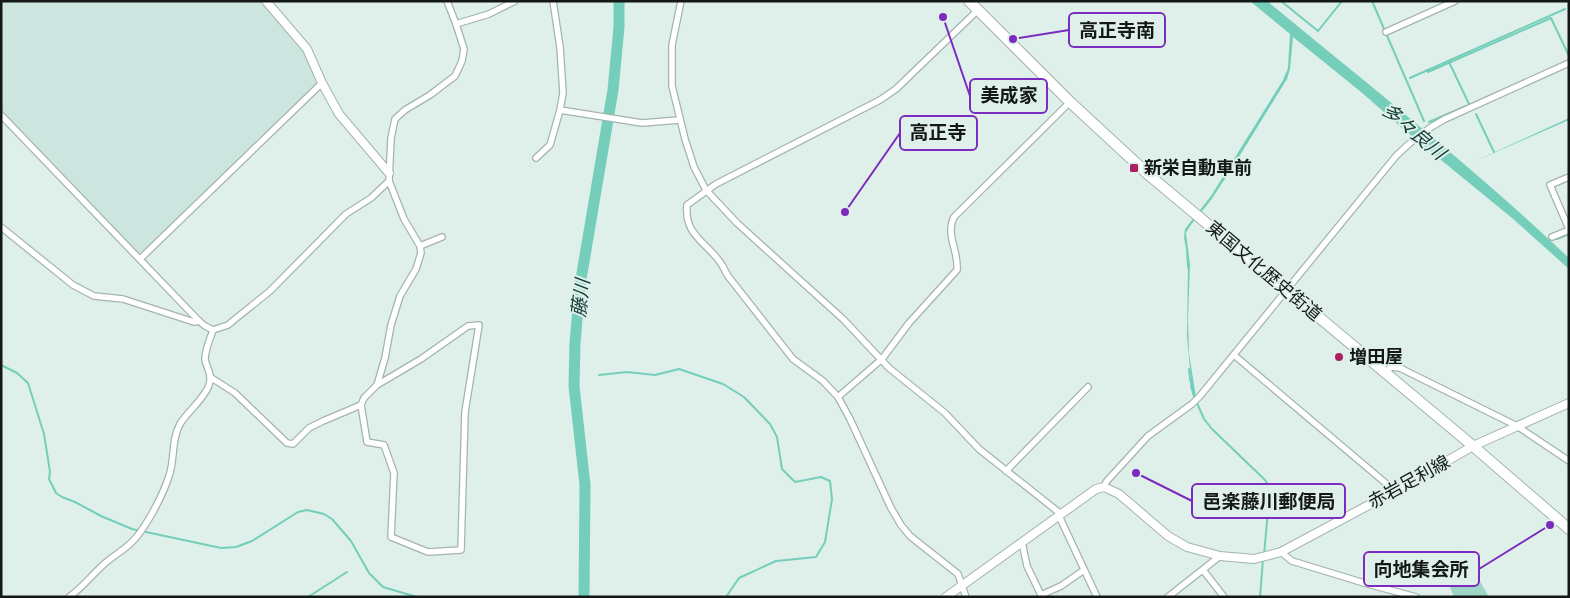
<svg xmlns="http://www.w3.org/2000/svg" width="1570" height="598" font-family="Raleway,'Noto Sans JP',sans-serif">
  <style>
    .built { fill: #cce5de }
    .green { fill: #9dd5c7 }
    .water { fill: #74ceb9 }
    .lines { fill: none; stroke-linecap: round; stroke-linejoin: round }
    .stream { stroke: #74ceb9; stroke-width: 2 }
    .river { stroke: #74ceb9; stroke-width: 11 }
    .street-casing { stroke: #a4b3af; stroke-width: 8 }
    .secondary-casing { stroke: #a4b3af; stroke-width: 10 }
    .highway-casing { stroke: #a4b3af; stroke-width: 12 }
    .street { stroke: #fff; stroke-width: 5.5 }
    .secondary { stroke: #fff; stroke-width: 8 }
    .highway { stroke: #fff; stroke-width: 10 }
    .poi-dot { fill: #aa2063; stroke: #dff0eb; stroke-width: 2 }
    .labels { text-anchor: middle; stroke-width: 4; stroke-linejoin: round; paint-order: stroke }
    .poi-label { font-size: 18px; font-weight: bold; fill: #141918; stroke: #dff0eb; text-anchor: start }
    .street-label { font-size: 18px; fill: #141918; stroke: #dff0eb }
    .water-label { font-size: 19px; font-style: italic; fill: #113b33; stroke: #dff0eb }
    .leader { fill: none; stroke: #7b2cbf; stroke-width: 2 }
    .callout-dot { fill: #7b2cbf; stroke: #dff0eb; stroke-width: 2 }
    .callout { fill: #dff0eb; stroke: #7b2cbf; stroke-width: 2 }
    .callout-label { font-size: 19px; text-anchor: middle; font-weight: bold; fill: #141918 }
  </style>
  <rect width="100%" height="100%" fill="#dff0eb"/>
  <path class="built" d="M1,1H262L304,49L318,81L317,84L142,253L137,252L1,110Z"/>
  <path class="green" d="M1462,550L1489,597H1454L1446,577Z"/>
  <g class="water">
    <path d="M1250,1H1267C1369,85 1473,167 1569,258V269L1512,218L1408,133L1361,92L1293,37L1290,69L1287,79C1262,119 1238,160 1211,200C1205,208 1189,226 1186,233L1190,265L1188,319L1189,353L1196,397L1194,399L1189,379H1191L1187,337L1188,259L1184,238L1185,229L1211,196L1283,80L1288,68L1290,34Z"/>
    <path d="M1569,118V120L1471,163Z"/>
  </g>
  <g class="lines">
    <g class="stream">
      <path d="M1281,1L1318,31L1342,1"/>
      <path d="M1372,1L1424,121"/>
      <path d="M1449,62L1469,104"/>
      <path d="M1427,70L1428,72L1551,18L1569,56"/>
      <path d="M1410,78L1565,9"/>
      <path d="M1476,114L1494,152"/>
      <path d="M1429,122L1466,106"/>
      <path d="M1557,239L1569,234"/>
      <path d="M1187,249L1188,267"/>
      <path d="M1,365L17,373L28,383L44,434L50,472L49,479L56,493L62,497L75,502L101,516L132,529L221,548L236,547L252,541L298,512L307,510L324,514L332,519L351,541L369,573L383,587L417,597"/>
      <path d="M1189,369L1190,379"/>
      <path d="M599,375L627,372L655,375L679,369L723,384L744,397L770,424L777,437L782,469L795,482L821,477L830,481L832,499L825,542L816,557L776,561L739,578L726,597"/>
      <path d="M1191,386L1194,396"/>
      <path d="M1197,403L1204,419L1212,429L1265,480L1270,488L1264,555"/>
      <path d="M308,597L347,572"/>
      <path d="M1260,597L1263,559"/>
    </g>
    <path class="river" d="M584,597L585,485L574,386L575,343L580,285L613,90L619,27V1"/>
    <defs>
      <g id="street">
        <path d="M681,1L672,45V86L685,139L694,167L706,190L737,223L844,320L889,368L945,413L979,449L1061,514"/>
        <path d="M456,24L489,14L515,1"/>
        <path d="M1386,32L1455,1"/>
        <path d="M560,110L642,123L679,120"/>
        <path d="M1,115L199,321L205,326L213,330L228,325L234,320L270,291L346,214L371,198L389,181"/>
        <path d="M536,158L550,145L560,110L563,93L560,47L553,1"/>
        <path d="M1569,177L1550,185L1569,229"/>
        <path d="M1,227L73,285L94,296L123,299L194,322L199,321"/>
        <path d="M1552,237L1569,230"/>
        <path d="M420,246L442,237"/>
        <path d="M140,259L322,83"/>
        <path d="M1234,355L1395,491"/>
        <path d="M1385,373L1391,367L1400,368L1517,426L1569,461"/>
        <path d="M210,377L235,393L287,443L293,444L309,428L323,421L361,405L364,398L377,385L385,358L391,325L400,296L416,269L421,253L420,246L404,219L389,181L391,138L395,119L405,110L430,95L455,76L462,61L464,49L456,24L447,1"/>
        <path d="M838,397L882,359L909,323L957,270C959,252 945,234 954,217L1070,102"/>
        <path d="M361,405L367,442L384,445L394,473L391,537L428,552L461,550L465,412L479,325L468,326L421,359L377,385"/>
        <path d="M1006,471L1088,387"/>
        <path d="M1104,487L1106,482L1148,436L1192,404L1200,396L1396,156C1411,141 1426,129 1445,119L1569,63"/>
        <path d="M1059,516L1097,597"/>
        <path d="M1022,542L1027,566L1041,595L1061,586L1084,570"/>
        <path d="M1281,552L1292,561L1364,583L1416,597"/>
        <path d="M1203,570L1224,597"/>
        <path d="M69,597C82,588 91,576 102,566C111,557 123,551 132,542C146,528 163,495 169,476C175,459 171,440 180,424C187,412 205,398 209,385C213,374 206,368 205,359C205,350 210,339 213,330"/>
        <path d="M966,597L958,574L910,536L901,525L891,508L850,419L838,397L823,381L793,359L728,276C725,271 723,266 720,262C706,242 684,235 687,205L716,184L880,100L896,89L978,10"/>
        <path d="M1168,597L1220,556"/>
      </g>
      <g id="secondary">
        <path d="M266,1L307,49L322,83L339,114L389,173"/>
        <path d="M946,597L1096,489L1104,487L1119,494L1168,536L1187,547L1220,556L1254,559L1281,552L1395,491L1473,446L1569,403"/>
      </g>
      <path id="highway" d="M969,1L1070,102L1150,176L1473,446L1569,529"/>
    </defs>
    <use href="#street" class="street-casing"/>
    <use href="#secondary" class="secondary-casing"/>
    <use href="#highway" class="highway-casing"/>
    <use href="#street" class="street"/>
    <use href="#secondary" class="secondary"/>
    <use href="#highway" class="highway"/>
  </g>
  <g class="poi-dot">
    <rect x="1129" y="163" width="10" height="10" rx="2.5"/>
    <circle cx="1339" cy="357" r="5"/>
  </g>
  <g class="labels">
    <g class="poi-label">
      <text x="1144" y="174">新栄自動車前</text>
      <text x="1349" y="363">増田屋</text>
    </g>
    <g class="street-label">
      <text transform="translate(1264 271) rotate(40)" y="6">東国文化歴史街道</text>
      <text transform="translate(1409 482) rotate(-29)" y="6">赤岩足利線</text>
    </g>
    <g class="water-label">
      <text transform="translate(1414 131) rotate(40)" y="7">多々良川</text>
      <text transform="translate(580 298) rotate(-83)" y="7">藤川</text>
    </g>
  </g>
  <path class="leader" d="M1013 39L1069 30M943 17L970 96M845 212L900 133M1136 473L1192 501M1550 525L1479 569"/>
  <g class="callout-dot">
    <circle cx="1013" cy="39" r="5"/>
    <circle cx="943" cy="17" r="5"/>
    <circle cx="845" cy="212" r="5"/>
    <circle cx="1136" cy="473" r="5"/>
    <circle cx="1550" cy="525" r="5"/>
  </g>
  <g class="callout">
    <rect x="1069" y="13" width="96" height="34" rx="5"/>
    <rect x="970" y="79" width="77" height="34" rx="5"/>
    <rect x="900" y="116" width="77" height="34" rx="5"/>
    <rect x="1192" y="484" width="153" height="34" rx="5"/>
    <rect x="1364" y="552" width="115" height="34" rx="5"/>
  </g>
  <g class="callout-label">
    <text x="1117" y="37">高正寺南</text>
    <text x="1009" y="102">美成家</text>
    <text x="938" y="139">高正寺</text>
    <text x="1269" y="508">邑楽藤川郵便局</text>
    <text x="1421" y="576">向地集会所</text>
  </g>
  <rect width="1570" height="598" fill="none" stroke="#141918" stroke-width="5"/>
</svg>
